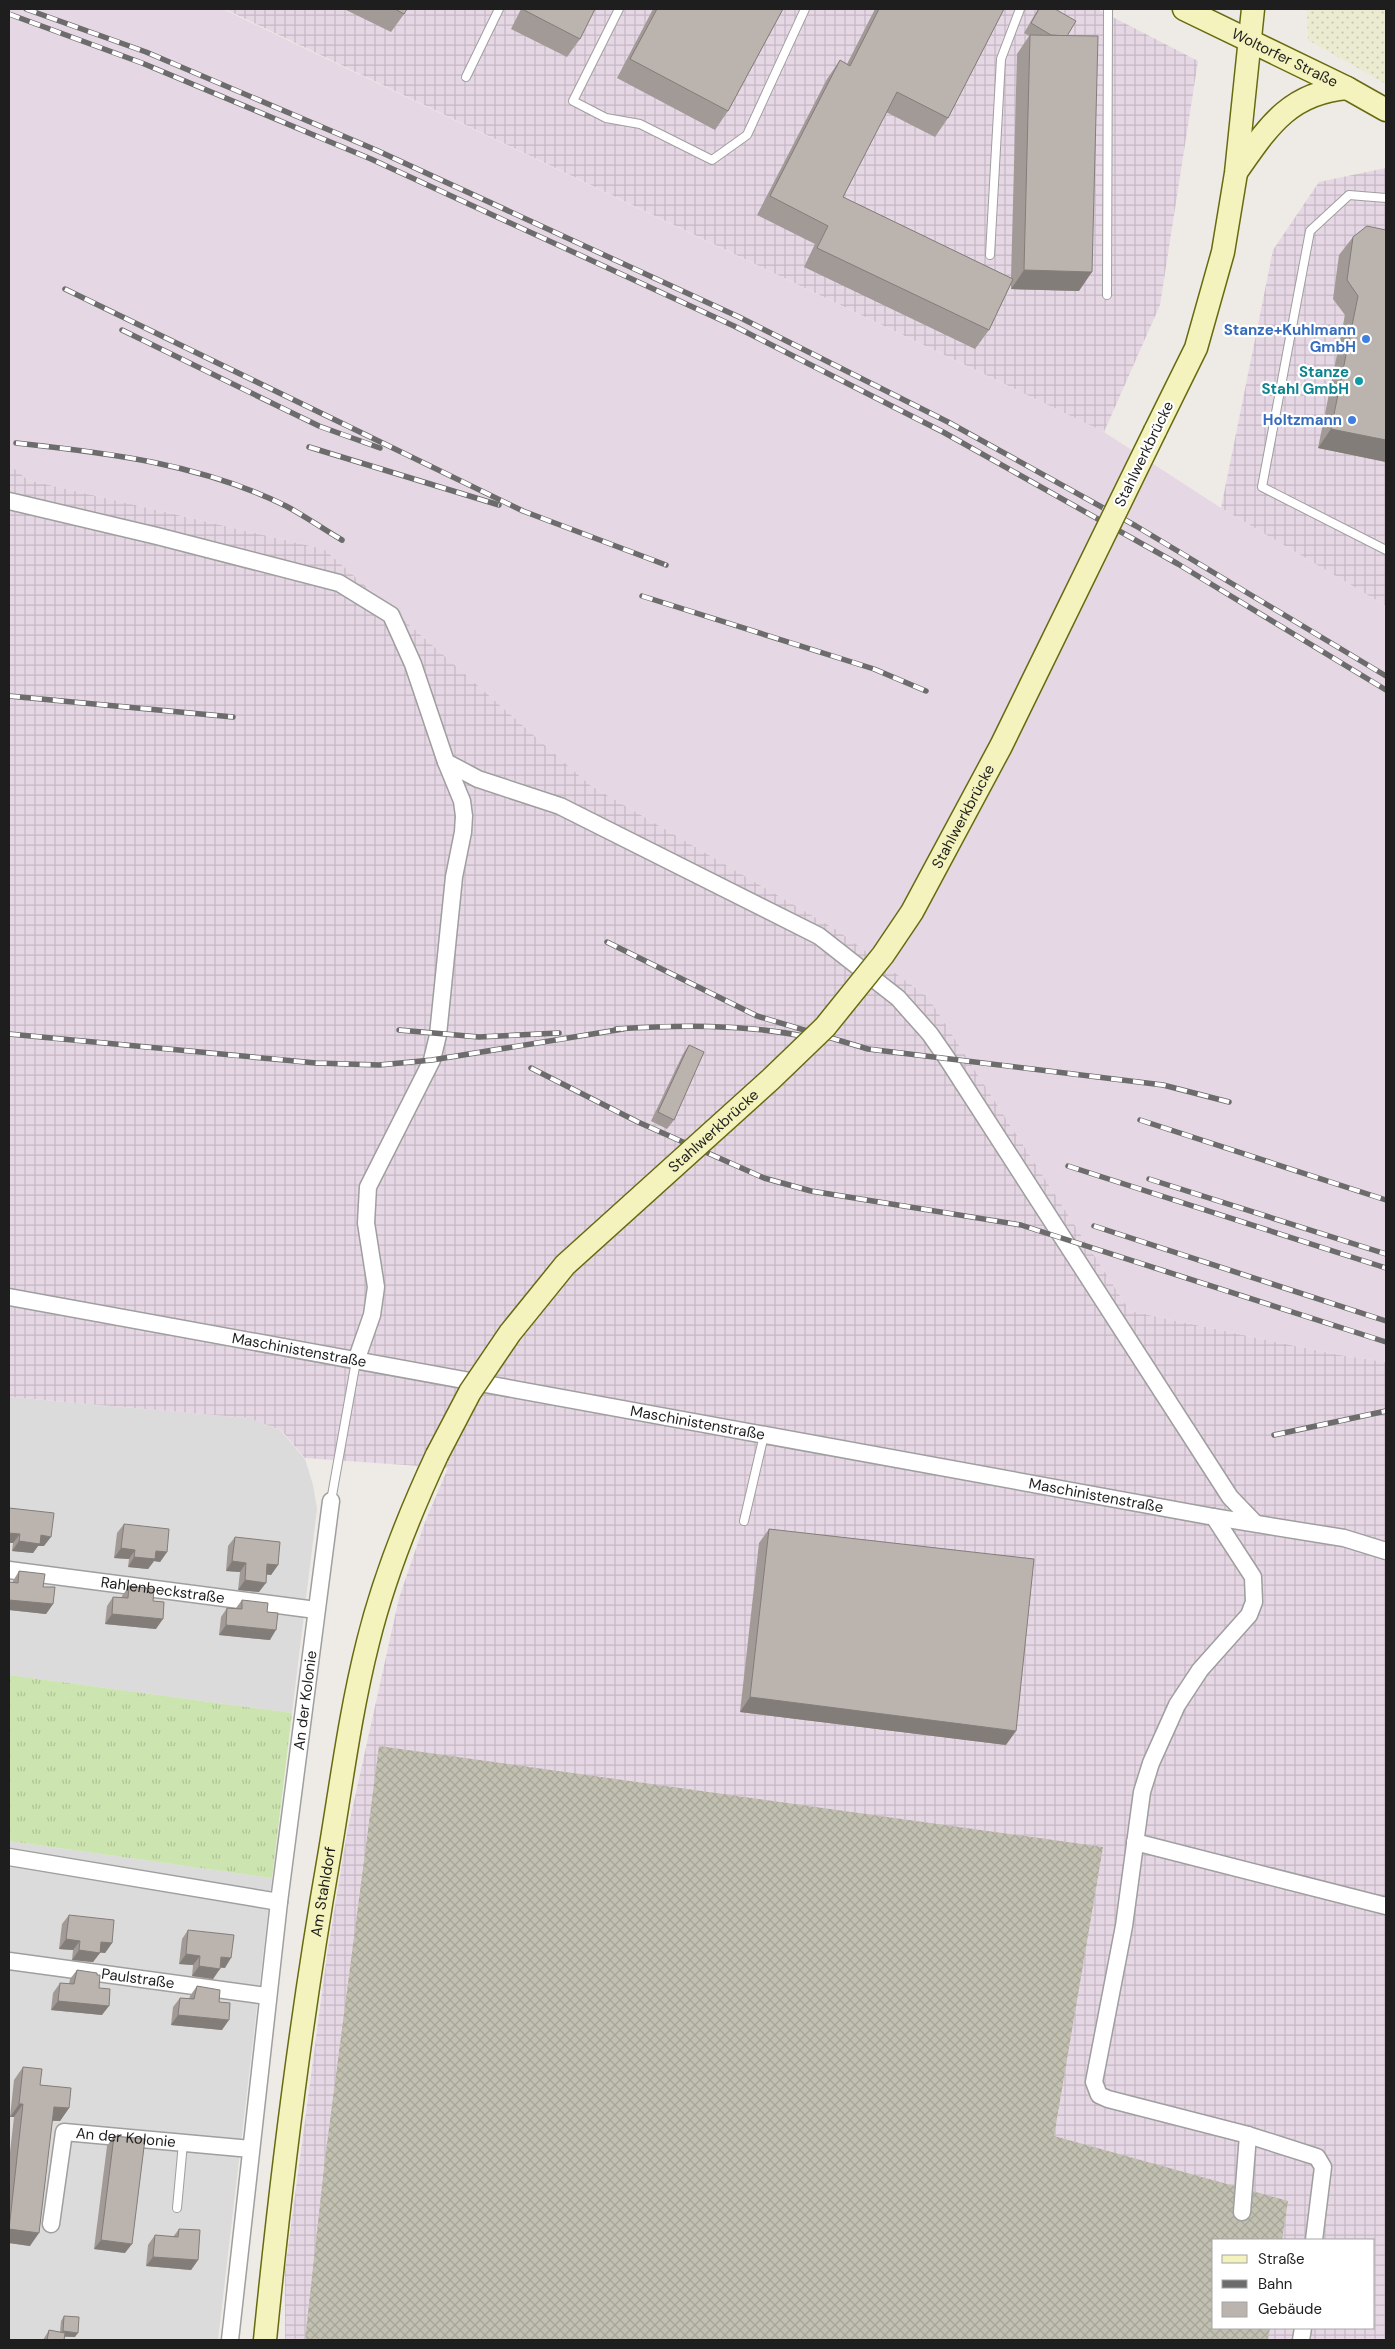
<svg xmlns="http://www.w3.org/2000/svg" width="1395" height="2349" font-family="'DM Sans',sans-serif">
  <style>
    .residential { fill: #dcdbdb }
    .industrial { fill: url(#industrial-grid); fill-rule: evenodd }
    .railway { fill: #e6d7e4 }
    .construction { fill: url(#construction-cross-hatch) }
    .farmland { fill: url(#farmland-dots) }
    .grass { fill: url(#grass-tufts) }
    .lines { fill: none; stroke-linecap: round; stroke-linejoin: round }
    .lane-casing { stroke: #9f9f9f; stroke-width: 10 }
    .street-casing { stroke: #9f9f9f; stroke-width: 19 }
    .secondary-casing { stroke: #676b0f; stroke-width: 25 }
    .lane { stroke: #fff; stroke-width: 8 }
    .street { stroke: #fff; stroke-width: 16 }
    .secondary { stroke: #f4f3bd; stroke-width: 22 }
    .rail-casing { stroke: #6c6c6c; stroke-width: 5.5 }
    .rail { stroke: #fff; stroke-width: 4; stroke-dasharray: 11; stroke-linecap: butt }
    .secondary-bridge-casing { stroke: #676b0f; stroke-width: 25; stroke-linecap: butt }
    .secondary-bridge { stroke: #f4f3bd; stroke-width: 22 }
    .wall { fill: #a19a96 }
    .shaded-wall { fill: #837d7a }
    .building { fill: #bbb3ae; stroke: #837d7a }
    .shop-dot { fill: #3f7fe0; stroke: #fff; stroke-width: 2 }
    .culture-dot { fill: #0f9aa8; stroke: #fff; stroke-width: 2 }
    .labels { text-anchor: middle; stroke-width: 4.5; stroke-linejoin: round; paint-order: stroke }
    .street-label { font-size: 15px; fill: #1e1e1e; stroke: #fff }
    .shop-label { font-size: 15px; font-weight: bold; fill: #366cbe; stroke: #fff; text-anchor: end }
    .culture-label { font-size: 15px; font-weight: bold; fill: #0d838f; stroke: #fff; text-anchor: end }
  </style>
  <defs>
    <pattern id="industrial-grid" width="8" height="8" patternUnits="userSpaceOnUse" patternTransform="scale(1.25)"><rect width="8" height="8" fill="#e6d7e4"/><path d="M0 4h8M4 0v8" fill="none" stroke="#c5b8c3"/></pattern>
    <pattern id="construction-cross-hatch" width="8" height="8" patternUnits="userSpaceOnUse" patternTransform="scale(1.25)"><rect width="8" height="8" fill="#c2c0b1"/><path d="M0 0l8 8M0 8l8-8" fill="none" stroke="#a6a598"/></pattern>
    <pattern id="farmland-dots" width="8" height="8" patternUnits="userSpaceOnUse" patternTransform="scale(1.25)"><rect width="8" height="8" fill="#ebebd1"/><path d="M2 2h.1M6 6h.1" fill="none" stroke="#c9c9b3" stroke-width="1.8" stroke-linecap="round"/></pattern>
    <pattern id="grass-tufts" width="24" height="20" patternUnits="userSpaceOnUse" patternTransform="scale(1.25)"><rect width="24" height="20" fill="#cce4af"/><path d="M3 7l-1-3M5 7V3M7 7l1-3M15 17l-1-3M17 17v-4M19 17l1-3" fill="none" stroke="#afc396"/></pattern>
  </defs>
  <rect width="100%" height="100%" fill="#eeeae5"/>
  <g class="residential">
    <path d="M9,1397L250,1418L280,1430L305,1459L313,1485L317,1509L292,1713L9,1675Z"/>
    <path d="M9,1841L272,1878L218,2340H9Z"/>
  </g>
  <g class="industrial">
    <path d="M225,9H1097L1198,61L1160,305L1104,432Z"/>
    <path d="M1386,168V606L1221,508L1273,250L1319,182Z"/>
    <path d="M9,464L28,480L324,549L590,785L837,930L928,997L1130,1311L1334,1354L1386,1362V2340H285V2271L327,1955L347,1833L399,1598L425,1522L448,1468L305,1458L281,1430L249,1418L9,1397ZM1214,2240H1374V2328H1214Z"/>
  </g>
  <path class="railway" d="M9,9L225,10L1104,432L1221,508L1386,606V1362L1334,1354L1130,1311L928,997L837,930L590,785L324,549L28,480L9,464Z"/>
  <path class="construction" d="M379,1746L1103,1847L1054,2136L1288,2201L1282,2240H1214V2328H1270L1268,2340H305L325,2159Z"/>
  <path class="farmland" d="M1307,9H1386V84L1308,40Z"/>
  <path class="grass" d="M9,1675L292,1713L272,1878L9,1841Z"/>
  <g class="lines">
    <defs>
      <g id="lane">
        <path d="M619,9L573,101L606,118L640,124L712,160L747,135L805,9"/>
        <path d="M466,77L499,9"/>
        <path d="M1386,198L1349,195L1310,231L1262,487L1386,550"/>
        <path d="M990,255L1001,59L1020,9"/>
        <path d="M1107,295L1108,9"/>
        <path d="M331,1501L356,1361"/>
        <path d="M744,1521L764,1435"/>
        <path d="M177,2208L183,2143"/>
      </g>
      <g id="street">
        <path d="M9,501L157,536L339,583L391,615L413,664L446,762L462,801L464,816L463,832L454,877L438,1035L432,1060L368,1187L366,1223L376,1287L372,1315L356,1361"/>
        <path d="M446,762L478,779L560,806L819,936L898,998L930,1034L948,1060L1230,1497L1254,1522"/>
        <path id="s1" d="M9,1297L1214,1517L1344,1538L1386,1551"/>
        <path d="M1214,1517L1253,1577L1254,1602L1249,1615L1200,1670L1177,1705L1151,1763L1142,1792L1124,1926L1094,2082L1099,2095L1108,2099L1248,2135L1317,2157L1323,2167L1314,2240"/>
        <path id="s2" d="M9,1570L316,1610"/>
        <path d="M1135,1842L1386,1906"/>
        <path d="M9,1857L279,1902"/>
        <path id="s3" d="M9,1961L267,1996"/>
        <path d="M1242,2212L1248,2135"/>
        <path id="s4" d="M51,2224L64,2132L251,2149"/>
        <path id="s5" d="M230,2340L279,1902L331,1501"/>
        <path d="M1301,2340L1303,2328"/>
      </g>
      <g id="secondary">
        <path id="s6" d="M1184,9L1347,88L1386,110"/>
        <path d="M1237,171C1268,127 1289,93 1347,88"/>
        <path d="M1155,431L1196,348L1223,252L1236,173L1253,9"/>
        <path id="s7" d="M265,2340C281,2179 301,2017 329,1857C341,1786 350,1713 368,1642C384,1577 409,1515 437,1455"/>
      </g>
    </defs>
    <use href="#lane" class="lane-casing"/>
    <use href="#street" class="street-casing"/>
    <use href="#secondary" class="secondary-casing"/>
    <use href="#lane" class="lane"/>
    <use href="#street" class="street"/>
    <use href="#secondary" class="secondary"/>
    <defs>
      <g id="rail">
        <path d="M26,9L146,52L376,150L739,317L948,422L1136,526L1386,676"/>
        <path d="M9,14L142,63L371,159L734,326L943,432L1178,564L1386,690"/>
        <path d="M65,289L523,511L666,565"/>
        <path d="M122,330L319,426L380,448"/>
        <path d="M16,443C109,453 201,464 286,506C305,516 323,529 342,540"/>
        <path d="M309,447L499,505"/>
        <path d="M642,596L874,669L926,691"/>
        <path d="M9,696L233,717"/>
        <path d="M607,942L757,1016L868,1049L1163,1085L1229,1102"/>
        <path d="M616,1029C678,1025 741,1024 803,1036"/>
        <path d="M399,1030L479,1037L559,1033"/>
        <path d="M9,1034L316,1063L379,1065L432,1060L623,1029"/>
        <path d="M531,1068L638,1122L764,1178L811,1191L1021,1225L1386,1342"/>
        <path d="M1140,1120L1386,1200"/>
        <path d="M1068,1166L1386,1268"/>
        <path d="M1149,1179L1386,1254"/>
        <path d="M1094,1226L1386,1321"/>
        <path d="M1274,1435L1386,1411"/>
      </g>
    </defs>
    <use href="#rail" class="rail-casing"/>
    <use href="#rail" class="rail"/>
    <defs>
      <g id="secondary-bridge">
        <path id="s8" d="M437,1455L470,1392L510,1333L565,1265L771,1079L825,1027L883,955L912,912L1001,746L1155,431"/>
      </g>
    </defs>
    <use href="#secondary-bridge" class="secondary-bridge-casing"/>
    <use href="#secondary-bridge" class="secondary-bridge"/>
  </g>
  <g class="wall">
    <path d="M344,9H407L404,14L391,32Z"/>
    <path d="M521,9H595L580,39L567,57L511,29Z"/>
    <path d="M653,9H783L728,111L715,130L617,78Z"/>
    <path d="M875,9H1004L948,118L935,137L886,112L843,197L1011,278L1017,54L1029,36L1024,33L1038,9H1055L1067,36L1079,291L1011,289V284L989,330L975,349L804,267L815,244L757,215L827,79L840,60L847,64Z"/>
    <path d="M1353,237L1386,462L1318,448L1345,315L1333,299L1339,255Z"/>
    <path d="M689,1045L674,1120L667,1129L651,1121L683,1054Z"/>
    <path d="M9,1508L44,1546H38L33,1553L12,1551L13,1543Z"/>
    <path d="M124,1524L167,1552L160,1562L154,1561L148,1569L128,1567L129,1559L114,1558L117,1533Z"/>
    <path d="M769,1529L1006,1745L740,1712L759,1543Z"/>
    <path d="M235,1537L278,1565L271,1575L266,1574L259,1592L238,1590L240,1572L226,1571L228,1546Z"/>
    <path d="M19,1571L43,1587L53,1604L46,1614L9,1610V1582L13,1583V1581Z"/>
    <path d="M129,1586L153,1601L156,1629L105,1624L107,1606L113,1597L122,1598V1596Z"/>
    <path d="M242,1600L267,1612L270,1640L219,1635L221,1617L227,1608H236Z"/>
    <path d="M69,1915L112,1943L105,1953L100,1952L93,1962L72,1960L73,1950L59,1949L62,1924Z"/>
    <path d="M188,1930L225,1968L220,1967L213,1979L192,1976L193,1965L179,1964L182,1939Z"/>
    <path d="M77,1970L97,1975L102,2015L51,2010L53,1993L60,1983L69,1984L70,1979Z"/>
    <path d="M197,1986L219,2002L222,2030L171,2025L173,2007L180,1998L189,1999L190,1996Z"/>
    <path d="M23,2067L40,2085L69,2108L60,2121H52L30,2246L9,2243V2161L14,2117H10L14,2080Z"/>
    <path d="M114,2136L125,2253L94,2249L107,2146Z"/>
    <path d="M179,2229L198,2260L191,2270L146,2266L148,2245L155,2235L173,2237Z"/>
    <path d="M64,2316L75,2337H65L64,2340H43L49,2330L60,2332L61,2321Z"/>
  </g>
  <g class="shaded-wall">
    <path d="M1024,270L1092,272L1079,291L1011,289Z"/>
    <path d="M1331,429L1386,440V462L1318,448Z"/>
    <path d="M9,1533L20,1534L13,1543H9Z"/>
    <path d="M41,1535L51,1537L44,1546H38L33,1553L12,1551L19,1541Z"/>
    <path d="M121,1548L135,1550L129,1559L114,1558Z"/>
    <path d="M156,1551L167,1552L160,1562L154,1561L148,1569L128,1567L134,1557Z"/>
    <path d="M232,1561L246,1563L240,1572L226,1571Z"/>
    <path d="M267,1564L278,1565L271,1575L261,1574Z"/>
    <path d="M245,1580L266,1583L259,1592L238,1590Z"/>
    <path d="M9,1600L53,1604L46,1614L9,1610Z"/>
    <path d="M112,1614L163,1619L156,1629L105,1624Z"/>
    <path d="M226,1625L276,1630L270,1640L219,1635Z"/>
    <path d="M750,1697L1016,1731L1006,1745L740,1712Z"/>
    <path d="M66,1939L80,1941L73,1950L59,1949Z"/>
    <path d="M101,1942L112,1943L105,1953L94,1952Z"/>
    <path d="M79,1950L100,1953L93,1962L72,1960Z"/>
    <path d="M186,1954L200,1956L193,1965L179,1964Z"/>
    <path d="M221,1957L231,1958L225,1968L214,1967Z"/>
    <path d="M199,1966L220,1969L213,1979L192,1976Z"/>
    <path d="M58,2001L109,2006L102,2015L51,2010Z"/>
    <path d="M178,2015L229,2020L222,2030L171,2025Z"/>
    <path d="M19,2104H23L14,2117H10Z"/>
    <path d="M54,2107L69,2108L60,2121L45,2120Z"/>
    <path d="M9,2229L39,2233L30,2246L9,2243Z"/>
    <path d="M101,2240L132,2244L125,2253L94,2249Z"/>
    <path d="M153,2257L198,2260L191,2270L146,2266Z"/>
    <path d="M63,2331L78,2333L75,2337L60,2336Z"/>
  </g>
  <g class="building">
    <path d="M395,9H407L404,14Z"/>
    <path d="M525,9H595L580,39L524,10Z"/>
    <path d="M657,9H783L728,111L630,59Z"/>
    <path d="M879,9H1004L948,118L897,92L843,197L1013,279L989,330L817,248L828,226L770,196L840,60L850,66Z"/>
    <path d="M1039,9H1055L1076,21L1067,36L1051,35L1031,23Z"/>
    <path d="M1030,35L1098,36L1092,272L1024,270Z"/>
    <path d="M1367,226L1386,230V440L1331,429L1358,296L1347,280L1353,237Z"/>
    <path d="M689,1045L704,1052L674,1120L658,1112Z"/>
    <path d="M9,1508L54,1513L51,1537L41,1535L40,1544L19,1541L20,1534L9,1533Z"/>
    <path d="M124,1524L169,1529L167,1552L156,1551L155,1559L134,1557L135,1550L121,1548Z"/>
    <path d="M769,1529L1034,1559L1016,1731L750,1697Z"/>
    <path d="M235,1537L280,1542L278,1565L267,1564L266,1583L245,1580L246,1563L232,1561Z"/>
    <path d="M19,1571L45,1574L43,1587H55L53,1604L9,1600V1582L18,1583Z"/>
    <path d="M129,1586L154,1589L153,1601L164,1602L163,1619L112,1614L113,1597L128,1598Z"/>
    <path d="M242,1600L268,1603L267,1612L278,1613L276,1630L226,1625L227,1608L242,1609Z"/>
    <path d="M69,1915L114,1920L112,1943L101,1942L100,1953L79,1950L80,1941L66,1939Z"/>
    <path d="M188,1930L234,1935L231,1958L221,1957L220,1969L199,1966L200,1956L186,1954Z"/>
    <path d="M77,1970L97,1973V1975H100L99,1988L110,1989L109,2006L58,2001L60,1983L74,1984Z"/>
    <path d="M197,1986L220,1990L219,2002L230,2003L229,2020L178,2015L180,1998L194,1999Z"/>
    <path d="M23,2067L42,2069L40,2085L71,2088L69,2108L54,2107L39,2233L9,2229L23,2104H19Z"/>
    <path d="M114,2136L145,2139L132,2244L101,2240Z"/>
    <path d="M179,2229L200,2230L198,2260L153,2257L155,2235L178,2237Z"/>
    <path d="M64,2316L79,2317L78,2333L63,2331Z"/>
    <path d="M49,2330L65,2333L64,2340H47Z"/>
  </g>
  <g class="shop-dot">
    <circle cx="1366" cy="339" r="5"/>
    <circle cx="1352" cy="420" r="5"/>
  </g>
  <circle class="culture-dot" cx="1359" cy="381" r="5"/>
  <g class="labels">
    <g class="street-label">
      <text dy="5" stroke="none"><textPath href="#s6" startOffset="112">Woltorfer Straße</textPath></text>
      <text transform="translate(1144 454) rotate(-64)" y="5">Stahlwerkbrücke</text>
      <text dy="5" stroke="none"><textPath href="#s8" startOffset="835">Stahlwerkbrücke</textPath></text>
      <text dy="5" stroke="none"><textPath href="#s8" startOffset="430">Stahlwerkbrücke</textPath></text>
      <text dy="5" stroke="none"><textPath href="#s1" startOffset="295">Maschinistenstraße</textPath></text>
      <text dy="5" stroke="none"><textPath href="#s1" startOffset="700">Maschinistenstraße</textPath></text>
      <text dy="5" stroke="none"><textPath href="#s1" startOffset="1105">Maschinistenstraße</textPath></text>
      <text dy="5" stroke="none"><textPath href="#s2" startOffset="155">Rahlenbeckstraße</textPath></text>
      <text dy="5" stroke="none"><textPath href="#s5" startOffset="644">An der Kolonie</textPath></text>
      <text dy="5" stroke="none"><textPath href="#s7" startOffset="452">Am Stahldorf</textPath></text>
      <text dy="5" stroke="none"><textPath href="#s3" startOffset="130">Paulstraße</textPath></text>
      <text dy="5" stroke="none"><textPath href="#s4" startOffset="155">An der Kolonie</textPath></text>
    </g>
    <g class="shop-label">
      <text x="1356" y="335">Stanze+Kuhlmann<tspan x="1356" dy="17">GmbH</tspan></text>
      <text x="1342" y="425">Holtzmann</text>
    </g>
    <g class="culture-label">
      <text x="1349" y="377">Stanze<tspan x="1349" dy="17">Stahl GmbH</tspan></text>
    </g>
  </g>
  <rect width="1395" height="2349" fill="none" stroke="#1e1e1e" stroke-width="20"/>
  <rect x="1212" y="2239" width="162" height="90" fill="#ffffff" stroke="#a5a5a5"/>
  <rect x="1222" y="2255" width="25" height="8" fill="#f4f3bd" stroke="#a5a5a5"/>
  <text x="1258" y="2264" font-size="15" fill="#1e1e1e">Straße</text>
  <rect x="1222" y="2280" width="25" height="8" fill="#6c6c6c" stroke="#a5a5a5"/>
  <text x="1258" y="2289" font-size="15" fill="#1e1e1e">Bahn</text>
  <rect x="1222" y="2302" width="25" height="15" fill="#bbb3ae" stroke="#a5a5a5"/>
  <text x="1258" y="2314" font-size="15" fill="#1e1e1e">Gebäude</text>
</svg>
